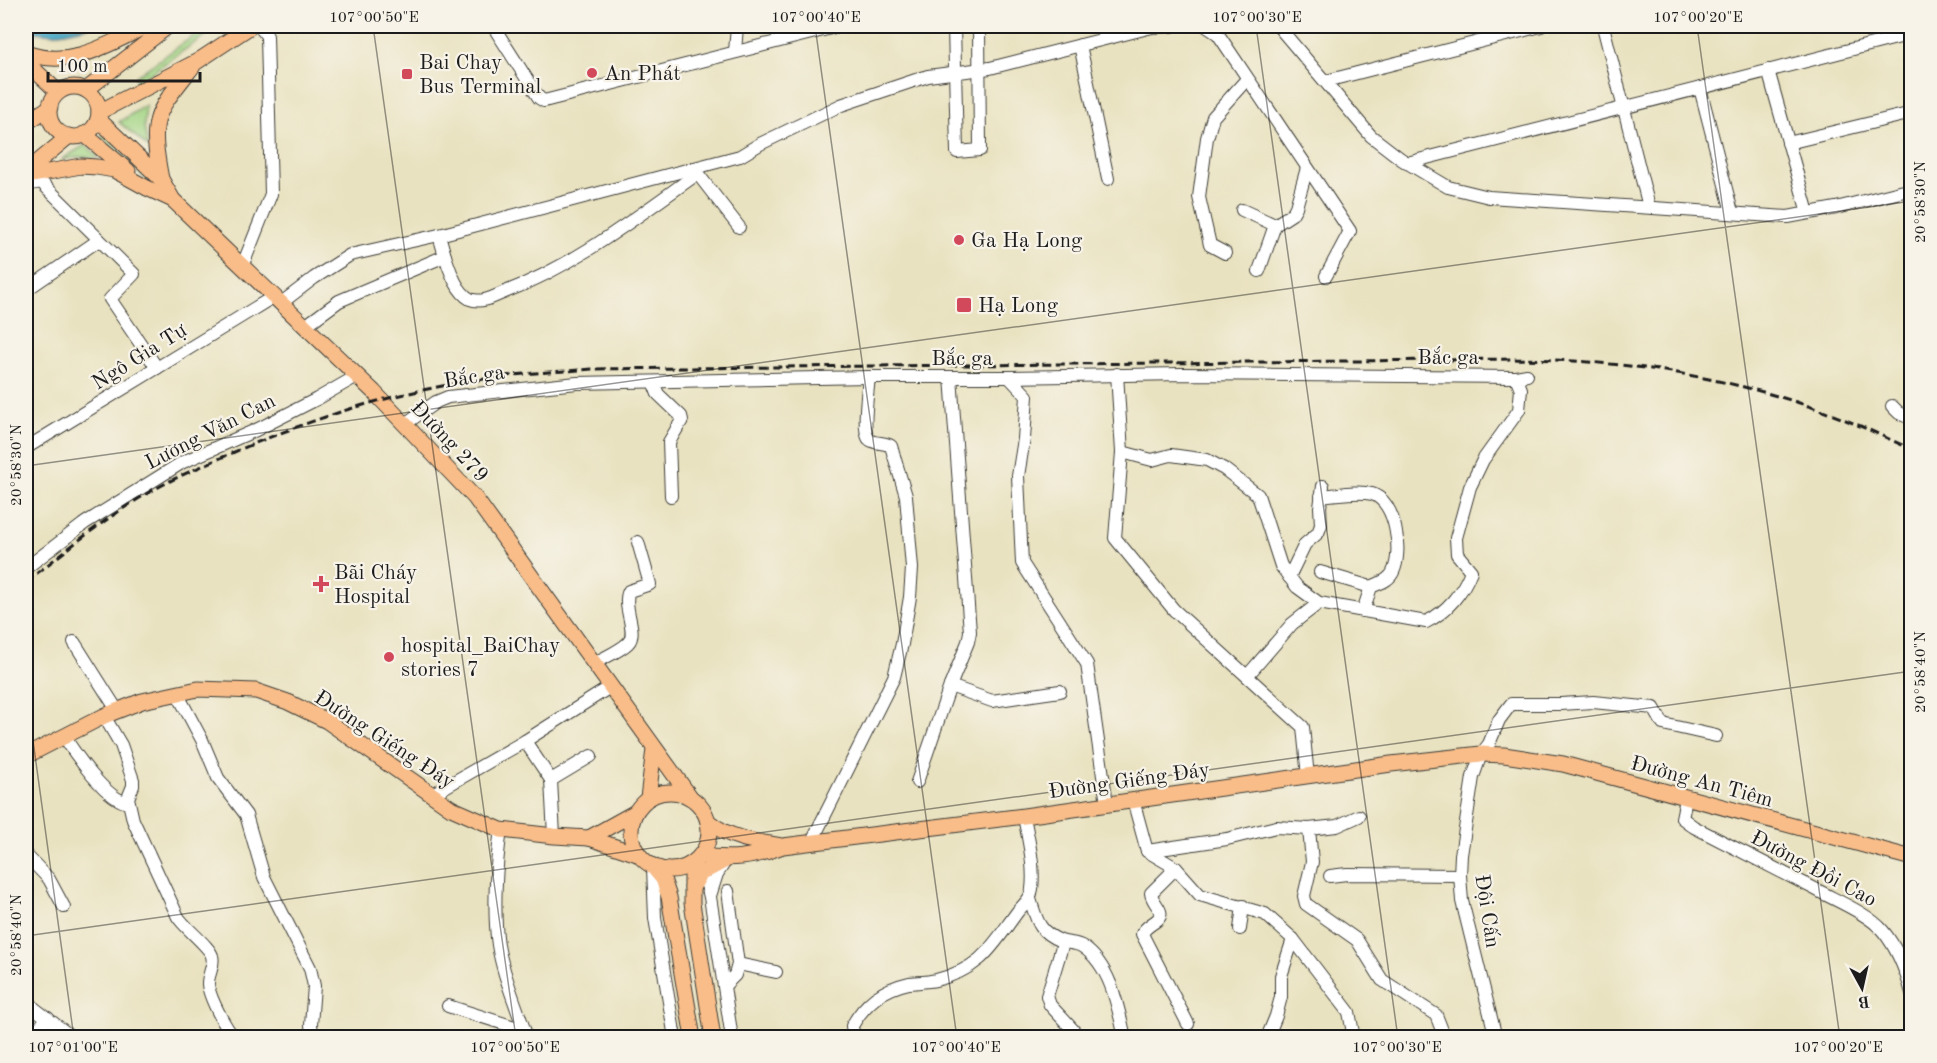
<svg xmlns="http://www.w3.org/2000/svg" width="1937" height="1063" font-family="'Old Standard TT',serif">
  <style>
    .green { fill: #a2d483; stroke: #5f7850; stroke-width: 1.5 }
    .water { fill: #48acc8; stroke: #326472; stroke-width: 1.5 }
    .lines { fill: none; stroke-linecap: round; stroke-linejoin: round }
    .minor-casing { stroke: #3b3a35; stroke-width: 14 }
    .major-casing { stroke: #3b3a35; stroke-width: 17 }
    .minor { stroke: #fff; stroke-width: 12 }
    .major { stroke: #f8bd89; stroke-width: 15 }
    .rail { stroke: #1c1c1c; stroke-width: 3; stroke-dasharray: 9 4.5; stroke-linecap: butt }
    .ticks { fill: none; stroke: #1c1c1c; stroke-width: 1.5; stroke-opacity: 0.45 }
    .poi-dot { fill: #d1495b; stroke: #f7f3e8; stroke-width: 2 }
    .labels { text-anchor: middle; stroke-width: 4.5; stroke-linejoin: round; paint-order: stroke }
    .poi-label { font-size: 21px; fill: #1c1c1c; stroke: #f7f3e8; text-anchor: start }
    .street-label { font-size: 21px; fill: #1c1c1c; stroke: #f7f3e8 }
    .neatline { fill: none; stroke: #1c1c1c; stroke-width: 2 }
    .ticks-label { font-size: 15px; text-anchor: middle; fill: #1c1c1c }
  </style>
  <rect width="100%" height="100%" fill="#f7f3e8"/>
  <filter id="ink" filterUnits="userSpaceOnUse"><feTurbulence type="fractalNoise" baseFrequency=".0167" numOctaves="2"/><feDisplacementMap in="SourceGraphic" scale="12" xChannelSelector="R" yChannelSelector="G"/><feConvolveMatrix kernelMatrix="1 2 1 2 8 2 1 2 1" color-interpolation-filters="sRGB"/></filter>
  <filter id="wash" filterUnits="userSpaceOnUse"><feTurbulence type="fractalNoise" baseFrequency=".008" numOctaves="4" result="noise"/><feDisplacementMap in="SourceGraphic" scale="24" xChannelSelector="R" yChannelSelector="G"/><feGaussianBlur stdDeviation="1.35" result="paint"/><feColorMatrix in="noise" values="0 0 0 0 0 0 0 0 0 0 0 0 0 0 0 0 0 1.4 0 .05"/><feComposite in="paint" operator="in"/></filter>
  <g filter="url(#wash)">
    <rect width="100%" height="100%" fill="#e9e2c0"/>
    <g class="green">
      <path d="M208,26H219L138,82L135,77Z"/>
      <path d="M146,105L144,126L148,147L119,122Z"/>
      <path d="M104,135L152,180L149,183L101,137Z"/>
      <path d="M85,145L100,158L80,157L61,160Z"/>
    </g>
    <path class="water" d="M26,26H91C67,32 52,37 28,30Z"/>
  </g>
  <g filter="url(#ink)">
    <g class="lines">
      <defs>
        <g id="minor">
          <path d="M493,26L539,98L544,101L839,26"/>
          <path d="M954,26L957,152L980,150L979,26"/>
          <path d="M1206,26L1218,34L1350,231L1326,276"/>
          <path d="M1278,26L1371,136L1401,159L1448,187L1489,197L1788,217L1836,208L1912,189"/>
          <path d="M1603,26L1649,207"/>
          <path d="M1080,45L1108,179"/>
          <path d="M735,52L737,26"/>
          <path d="M1768,70L1808,213"/>
          <path d="M1326,81L1541,26"/>
          <path d="M1700,88L1732,212"/>
          <path d="M1788,143L1912,113"/>
          <path d="M1407,163L1912,34"/>
          <path d="M694,169L739,227"/>
          <path d="M26,185L41,182L134,274L110,299L157,368"/>
          <path d="M1242,210L1275,225"/>
          <path d="M1225,253L1210,245L1199,197L1207,138L1213,117L1247,79"/>
          <path d="M445,256C450,270 456,291 470,299C482,304 495,296 505,292C576,265 636,217 697,174"/>
          <path d="M242,267L271,194L267,36L259,26"/>
          <path d="M1259,271L1275,225L1292,214L1296,207L1307,168"/>
          <path d="M26,290L99,240"/>
          <path d="M280,304L314,278L350,255L439,235"/>
          <path d="M305,326L339,301L445,256L439,235L740,156L760,144L841,105L928,76L990,68L1152,27L1172,26"/>
          <path d="M1117,374L1122,452L1115,538L1174,610L1303,727L1308,777"/>
          <path d="M1009,377L1027,396L1024,439L1018,476L1022,563L1087,664L1107,804"/>
          <path d="M653,382L658,394L681,416L682,420L669,442L671,496"/>
          <path d="M1892,406L1899,413L1912,419"/>
          <path d="M405,424L436,402L448,397L577,383L869,377H1009L1182,374L1516,377L1527,375"/>
          <path d="M26,448L273,297"/>
          <path d="M1122,452L1152,460L1171,455L1207,460L1224,469L1258,495L1281,566L1297,587L1319,603L1426,622C1447,612 1463,592 1471,571L1457,554L1456,538L1470,487L1483,460L1519,410L1521,389L1516,377"/>
          <path d="M1321,496C1337,495 1356,490 1372,494C1396,501 1403,552 1393,572C1389,581 1379,583 1371,587L1363,611"/>
          <path d="M26,568L85,523L183,462L256,430L317,399L357,376"/>
          <path d="M1320,572L1371,587"/>
          <path d="M1289,577L1305,544L1318,533L1321,525L1320,507L1323,486"/>
          <path d="M74,642L117,710"/>
          <path d="M595,663C605,657 620,651 628,643C639,632 621,606 629,591L650,584L638,542"/>
          <path d="M1248,675L1292,624L1319,603"/>
          <path d="M950,686L992,701L1060,691"/>
          <path d="M177,693L202,740L218,778L246,815L264,877L310,968L314,986L311,1025L313,1038"/>
          <path d="M104,716L121,745L133,780V786L128,798L133,820L178,917C185,928 210,947 212,956C215,965 208,974 208,983C208,995 226,1030 235,1038"/>
          <path d="M64,736C75,754 107,801 129,803"/>
          <path d="M525,741L551,780L554,836"/>
          <path d="M551,780L591,756"/>
          <path d="M917,782L950,686L968,642L970,632L951,377"/>
          <path d="M431,795L525,741L610,687"/>
          <path d="M1686,799L1682,818L1694,827C1735,848 1776,869 1817,890C1837,901 1869,914 1883,931C1898,949 1906,971 1912,993"/>
          <path d="M1133,800L1147,851L1176,868L1200,895L1265,914L1293,939L1349,1012L1354,1038"/>
          <path d="M1309,829L1312,862L1304,896L1306,904L1357,940L1382,980L1436,1015L1445,1038"/>
          <path d="M501,830C496,863 493,912 498,945C503,976 517,1007 527,1038"/>
          <path d="M811,843L894,677L902,644L910,597L912,568L906,496L891,446C885,442 873,444 869,439C862,432 868,388 869,377"/>
          <path d="M1147,851L1227,839L1276,827L1309,829L1337,826L1359,816"/>
          <path d="M26,855L49,879L64,907"/>
          <path d="M653,867L655,918L675,1038"/>
          <path d="M696,867L707,885L710,897L732,1038"/>
          <path d="M1176,868L1151,893C1152,904 1167,911 1157,920C1151,925 1145,927 1142,934L1188,1024"/>
          <path d="M1330,876L1347,874L1460,875"/>
          <path d="M710,896L717,874L726,860"/>
          <path d="M1030,899C1037,920 1038,932 1061,941C1068,944 1076,942 1083,947C1111,966 1118,1007 1125,1038"/>
          <path d="M1240,929L1243,906"/>
          <path d="M1063,943L1047,996L1050,1005L1075,1032L1076,1038"/>
          <path d="M738,964L776,972"/>
          <path d="M725,985L735,975L738,964L728,891"/>
          <path d="M26,997L34,1008L73,1038"/>
          <path d="M448,1006L524,1030"/>
          <path d="M29,1038L48,1018"/>
          <path d="M854,1038L852,1026C865,1003 882,989 909,983C918,982 927,982 936,980C983,968 992,946 1018,911C1024,904 1031,899 1032,889C1035,865 1028,839 1024,816"/>
          <path d="M1270,1038L1269,1033L1276,1016L1281,997V976L1293,939"/>
          <path d="M1496,1038L1462,901L1460,875L1461,855L1473,777L1481,754L1489,744L1499,720L1511,704H1561L1593,702L1654,708L1663,724L1716,736"/>
        </g>
        <g id="major">
          <path d="M26,53C70,69 107,45 146,26H153"/>
          <path d="M26,62L58,92"/>
          <circle cx="74" cy="112" r="25"/>
          <path d="M86,90L168,26"/>
          <path d="M99,112L198,61L251,26"/>
          <path d="M98,119L161,179L173,200L374,392L475,498L691,798"/>
          <path d="M26,123L50,107"/>
          <path d="M84,134L128,171"/>
          <path d="M26,172L69,136"/>
          <path d="M26,176L81,166L97,167L114,170L147,188L173,200"/>
          <path d="M161,179C149,117 155,114 193,66"/>
          <path d="M26,756L104,716L142,701L198,689L256,691L288,702L327,721L451,808L501,830L554,836L589,838L637,854"/>
          <circle cx="670" cy="831" r="39"/>
          <path d="M648,798L654,749"/>
          <path d="M709,822C730,839 756,842 783,846L1024,816L1391,764L1481,754L1504,755L1563,764L1912,858"/>
          <path d="M589,838L634,813"/>
          <path d="M701,856C731,860 752,858 780,847"/>
          <path d="M694,863L692,876V903L713,1038"/>
          <path d="M653,867L663,879L669,897L693,1038"/>
          <path d="M692,888L700,874L726,860"/>
        </g>
      </defs>
      <use href="#minor" class="minor-casing"/>
      <use href="#major" class="major-casing"/>
      <use href="#minor" class="minor"/>
      <use href="#major" class="major"/>
      <path class="rail" d="M26,582C64,552 101,521 143,496C171,479 202,466 232,453C315,417 394,392 484,379C519,373 556,372 592,369L1446,360C1493,359 1541,358 1588,362C1677,369 1770,388 1853,423C1873,431 1892,441 1912,449"/>
    </g>
  </g>
  <path class="ticks" d="M373,26L516,1038M815,26L957,1038M1256,26L1398,1038M1697,26L1840,1038M26,466L1912,201M26,690L74,1038M26,936L1912,671"/>
  <g class="poi-dot">
    <circle cx="592" cy="73" r="6"/>
    <rect x="401" y="68" width="12" height="12" rx="3"/>
    <circle cx="959" cy="240" r="6"/>
    <rect x="956" y="297" width="16" height="16" rx="3"/>
    <path d="M318 575h6v6h6v6h-6v6h-6v-6h-6v-6h6z"/>
    <circle cx="389" cy="657" r="6"/>
  </g>
  <g class="labels">
    <g class="poi-label">
      <text x="419" y="69">Bai Chay<tspan x="419" dy="24">Bus Terminal</tspan></text>
      <text x="604" y="80">An Phát</text>
      <text x="971" y="247">Ga Hạ Long</text>
      <text x="978" y="312">Hạ Long</text>
      <text x="334" y="579">Bãi Cháy<tspan x="334" dy="24">Hospital</tspan></text>
      <text x="401" y="652">hospital_BaiChay<tspan x="401" dy="24">stories 7</tspan></text>
    </g>
    <g class="street-label">
      <text transform="translate(139 356) rotate(-32)" y="7">Ngô Gia Tự</text>
      <text x="1448" y="364">Bắc ga</text>
      <text x="962" y="365">Bắc ga</text>
      <text transform="translate(474 376) rotate(-9)" y="7">Bắc ga</text>
      <text transform="translate(210 431) rotate(-27)" y="7">Lương Văn Can</text>
      <text transform="translate(450 441) rotate(47)" y="7">Đường 279</text>
      <text transform="translate(385 739) rotate(33)" y="7">Đường Giếng Đáy</text>
      <text transform="translate(1129 780) rotate(-8)" y="7">Đường Giếng Đáy</text>
      <text transform="translate(1702 781) rotate(15)" y="7">Đường An Tiêm</text>
      <text transform="translate(1814 868) rotate(28)" y="7">Đường Đồi Cao</text>
      <text transform="translate(1488 911) rotate(81)" y="7">Đội Cấn</text>
    </g>
  </g>
  <rect width="1937" height="1063" fill="none" stroke="#f7f3e8" stroke-width="66"/>
  <g transform="translate(1862 988) rotate(172)" stroke="#f7f3e8" stroke-width="4.5" paint-order="stroke">
  <path d="M0-4.5L10 22L0 15L-10 22Z" fill="#1c1c1c"/>
  <text y="-9" font-size="16" font-weight="bold" text-anchor="middle" fill="#1c1c1c">B</text>
  </g>
  <path d="M48 72v9h152v-9" fill="none" stroke="#1c1c1c" stroke-width="3"/>
  <text x="57" y="72" font-size="18" fill="#1c1c1c" stroke="#f7f3e8" stroke-width="4.5" paint-order="stroke">100 m</text>
  <rect x="33" y="33" width="1871" height="997" class="neatline"/>
  <g class="ticks-label">
    <text x="374" y="22">107°00'50"E</text>
    <text x="816" y="22">107°00'40"E</text>
    <text x="1257" y="22">107°00'30"E</text>
    <text x="1698" y="22">107°00'20"E</text>
    <text transform="translate(1920 202) rotate(-90)" y="5">20°58'30"N</text>
    <text transform="translate(16 465) rotate(-90)" y="5">20°58'30"N</text>
    <text transform="translate(1920 672) rotate(-90)" y="5">20°58'40"N</text>
    <text transform="translate(16 935) rotate(-90)" y="5">20°58'40"N</text>
    <text x="73" y="1052">107°01'00"E</text>
    <text x="515" y="1052">107°00'50"E</text>
    <text x="956" y="1052">107°00'40"E</text>
    <text x="1397" y="1052">107°00'30"E</text>
    <text x="1838" y="1052">107°00'20"E</text>
  </g>
</svg>
